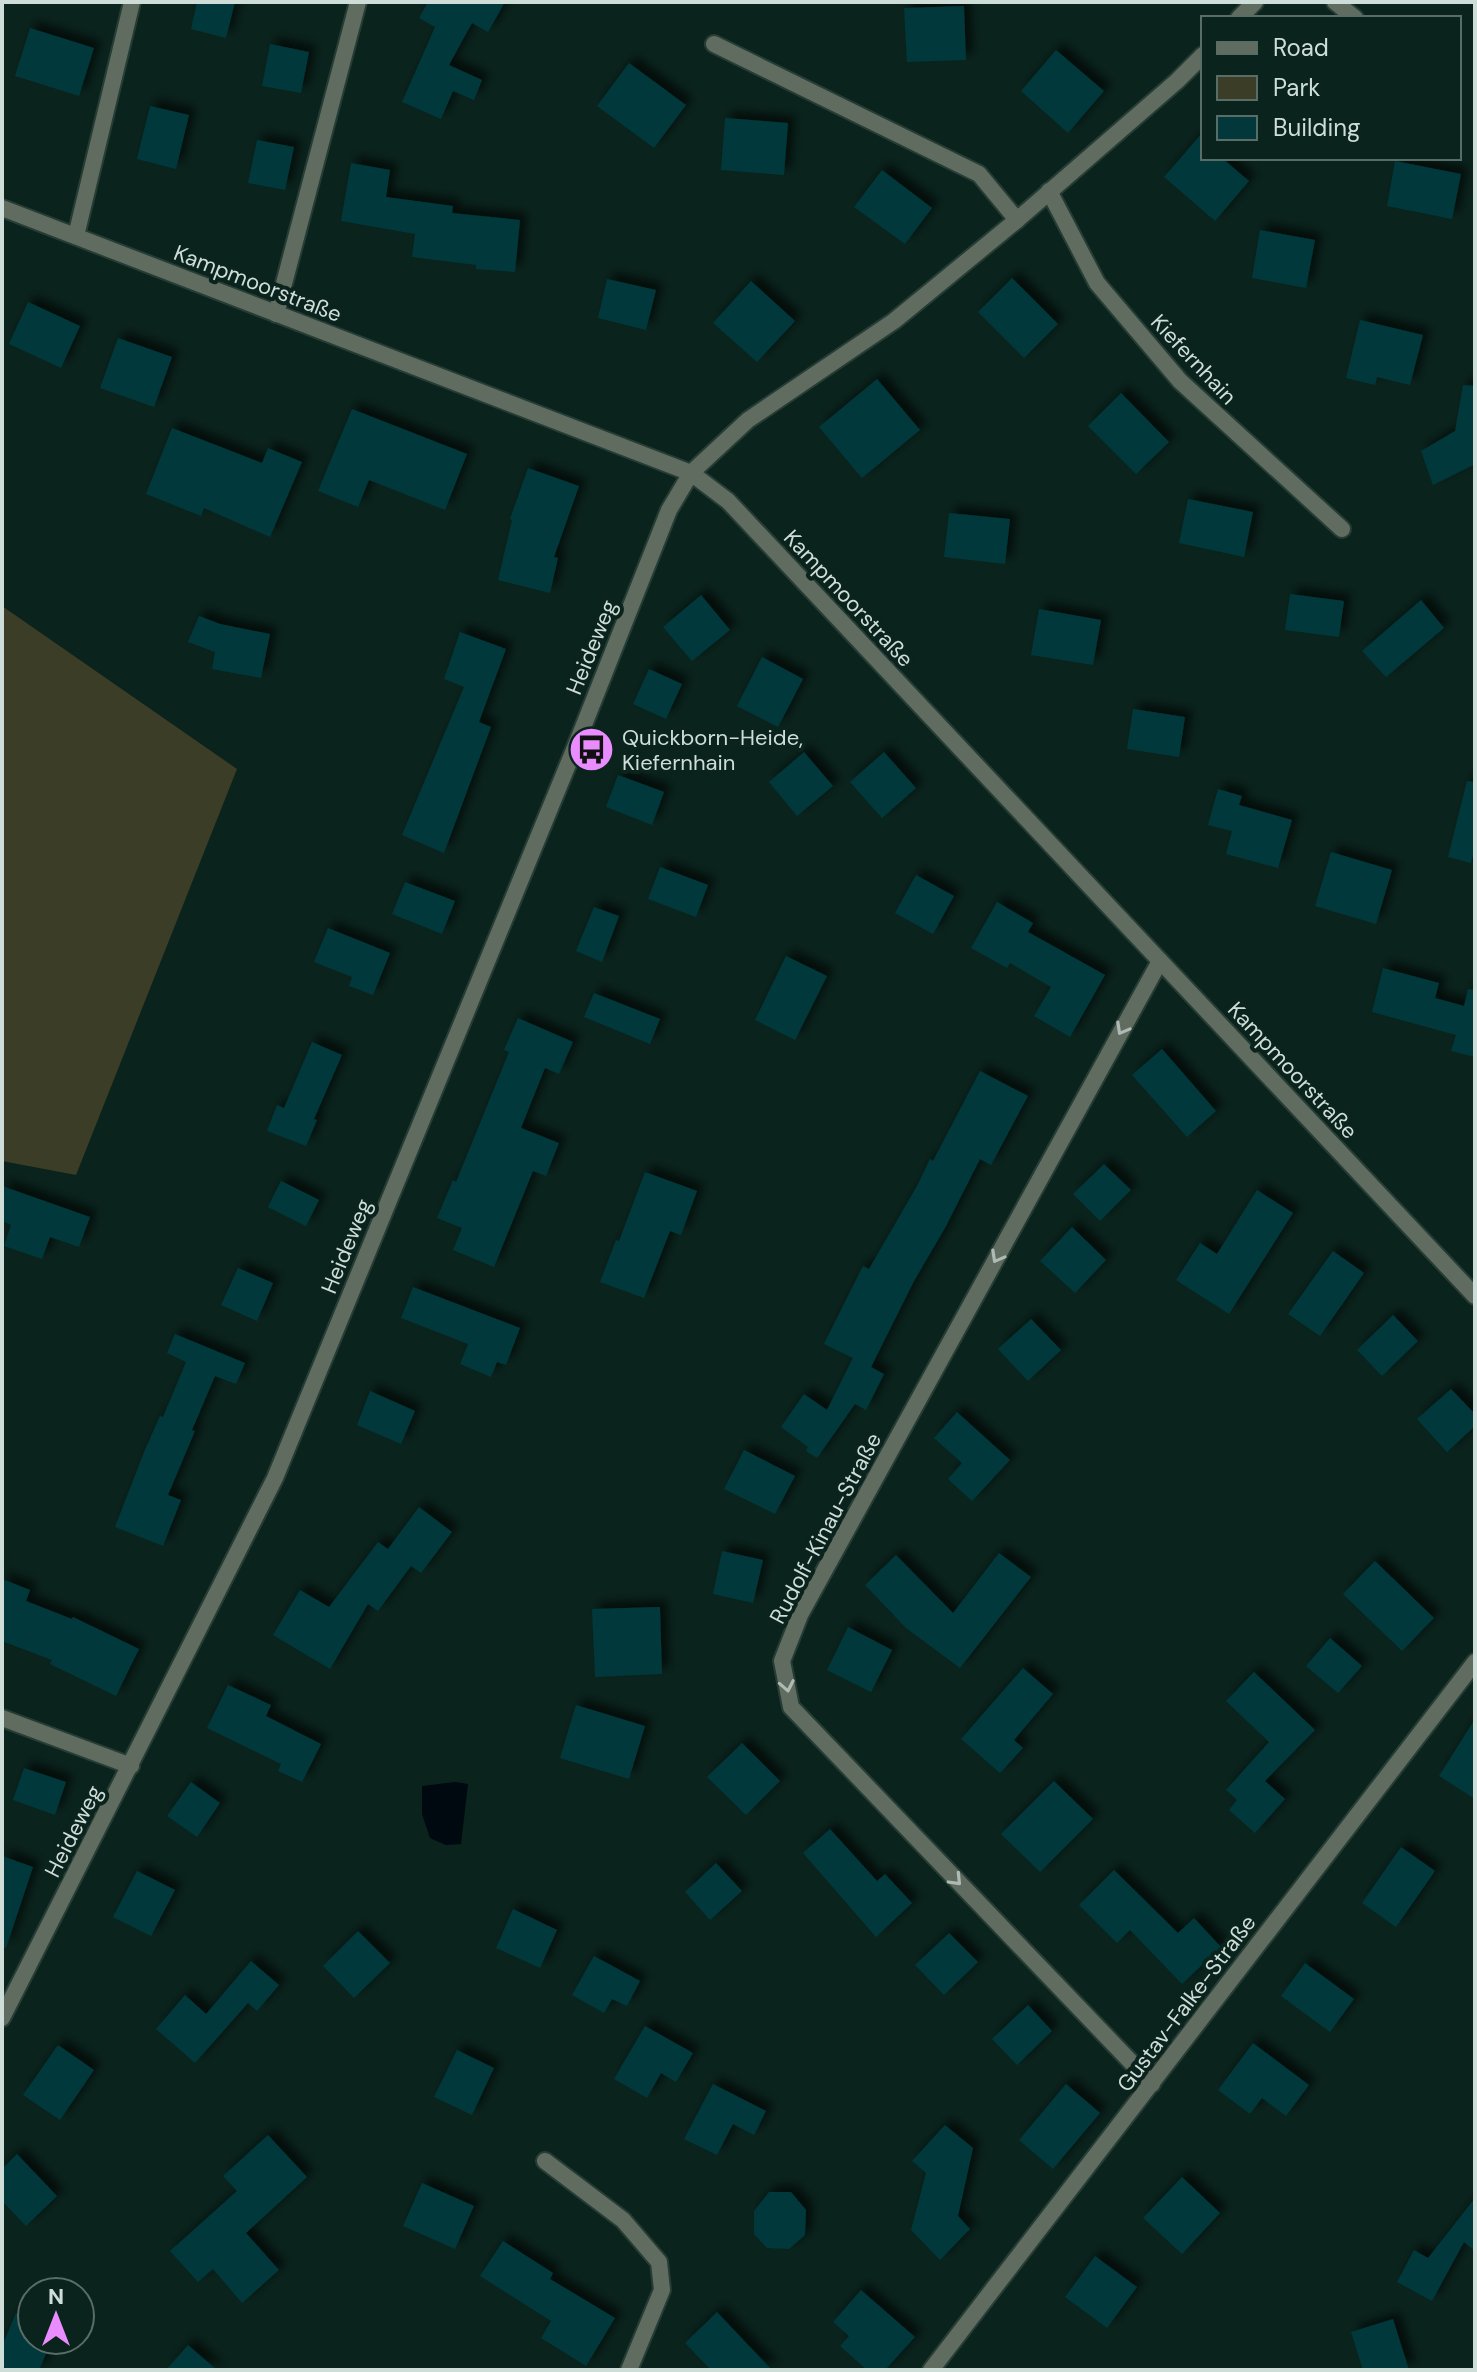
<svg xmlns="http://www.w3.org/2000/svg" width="1477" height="2372" font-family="'DM Sans',sans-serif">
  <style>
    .green { fill: #3b3d27 }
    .water { fill: #000810 }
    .building { fill: #02383b; filter: url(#shadow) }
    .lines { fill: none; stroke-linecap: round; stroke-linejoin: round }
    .street-casing { stroke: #263d36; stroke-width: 20 }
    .street { stroke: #616c60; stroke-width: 16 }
    .oneway { stroke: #aebbb4 }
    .labels { text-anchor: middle; stroke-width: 8; stroke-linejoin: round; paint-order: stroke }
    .street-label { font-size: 22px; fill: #cfddd8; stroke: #0a231c }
    .poi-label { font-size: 22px; fill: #cfddd8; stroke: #0a231c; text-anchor: start }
  </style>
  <defs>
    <filter id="shadow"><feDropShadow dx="7" dy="-7" stdDeviation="4" flood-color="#0009"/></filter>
  </defs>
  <rect width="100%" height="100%" fill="#0a231c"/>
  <path class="green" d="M2,606L237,769L76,1175L2,1161Z"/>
  <path class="water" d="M455,1782L468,1784L461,1844L446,1845L430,1838L422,1814V1786Z"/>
  <g class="building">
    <path d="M197,2H235L226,38L191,29Z"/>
    <path d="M428,2H505L488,32L472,23L449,65L482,80L474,100L453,91L441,119L402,102L435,27L419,18Z"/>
    <path d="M964,6L966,60L907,62L904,8Z"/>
    <path d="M30,28L94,48L79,96L15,76Z"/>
    <path d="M270,44L309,52L301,93L262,86Z"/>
    <path d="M1056,50L1104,91L1068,133L1021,91Z"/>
    <path d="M629,63L686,105L654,148L597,106Z"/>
    <path d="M150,106L189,115L176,169L137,159Z"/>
    <path d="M725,118L788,123L784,175L721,170Z"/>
    <path d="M1203,132V158H1222L1249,181L1215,221L1164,177Z"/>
    <path d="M257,140L294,147L285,190L248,183Z"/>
    <path d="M1395,161L1461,174L1452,219L1387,206Z"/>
    <path d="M351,163L390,170L386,197L453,206L452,213L520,220L515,272L476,269V265L412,257L415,234L341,221Z"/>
    <path d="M882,170L932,208L905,244L854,207Z"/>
    <path d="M1260,230L1315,240L1306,288L1252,278Z"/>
    <path d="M1012,278L1058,324L1024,358L978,312Z"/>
    <path d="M607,279L656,290L646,330L598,318Z"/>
    <path d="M751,281L795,321L757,362L713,323Z"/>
    <path d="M28,302L80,326L61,368L9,344Z"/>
    <path d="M1360,320L1423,335L1410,385L1377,377L1375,385L1346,378Z"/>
    <path d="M118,338L172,357L154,407L100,388Z"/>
    <path d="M877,379L920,430L862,478L819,427Z"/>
    <path d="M1463,385L1475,386V464L1433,485L1421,451L1455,431Z"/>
    <path d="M1121,393L1169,442L1136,474L1088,426Z"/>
    <path d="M352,409L467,454L445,510L369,480L358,507L318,491Z"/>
    <path d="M172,428L262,463L268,448L302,462L270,537L204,508L201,516L146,494Z"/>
    <path d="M528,468L579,486L554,557L558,558L550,593L498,580L512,520L510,519Z"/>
    <path d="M1188,499L1253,512L1244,557L1179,543Z"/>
    <path d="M949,513L1010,519L1005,564L944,557Z"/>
    <path d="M1290,594L1344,601L1339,637L1285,630Z"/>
    <path d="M701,595L730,630L692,661L663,627Z"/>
    <path d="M1421,600L1444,628L1386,677L1362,651Z"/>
    <path d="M1039,609L1101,620L1093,665L1031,655Z"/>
    <path d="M199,616L220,624L270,634L261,678L212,669L215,652L188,642Z"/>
    <path d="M460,632L506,649L479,722L491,727L444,853L402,835L464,687L444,679Z"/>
    <path d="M762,657L803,679L778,727L737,706Z"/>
    <path d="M649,669L682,684L666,719L633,704Z"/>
    <path d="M1133,709L1185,717L1179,757L1127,749Z"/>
    <path d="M804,752L833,786L797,816L769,782Z"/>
    <path d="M884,752L916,788L882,818L850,782Z"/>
    <path d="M618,775L664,792L652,825L606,807Z"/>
    <path d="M1467,781L1475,782V847L1471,863L1448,857Z"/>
    <path d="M1218,789L1242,796L1239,805L1292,820L1278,868L1226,854L1232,831L1208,825Z"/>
    <path d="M1331,852L1392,870L1376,924L1315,906Z"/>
    <path d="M660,867L708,885L696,917L648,899Z"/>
    <path d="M916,875L954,896L933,934L895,913Z"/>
    <path d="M405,882L455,901L442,934L392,914Z"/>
    <path d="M997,902L1033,923L1028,932L1105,975L1070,1037L1034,1016L1051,987L1010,963L1007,968L971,948Z"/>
    <path d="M594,907L619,916L602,962L576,951Z"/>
    <path d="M328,928L390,953L373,995L349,986L352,977L314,962Z"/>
    <path d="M786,956L827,976L795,1040L755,1020Z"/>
    <path d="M1383,968L1439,983L1435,998L1464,1006L1468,989L1475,990V1057L1451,1051L1456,1035L1372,1012Z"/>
    <path d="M594,993L660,1019L650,1044L584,1017Z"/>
    <path d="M518,1018L573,1042L559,1074L545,1068L521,1128L559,1143L546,1176L533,1171L494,1267L453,1250L462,1228L437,1218L453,1180L456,1182L509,1052L504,1050Z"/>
    <path d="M312,1042L342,1055L314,1119L317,1120L306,1146L267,1131L277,1105L284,1108Z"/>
    <path d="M1162,1049L1216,1111L1187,1137L1132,1075Z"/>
    <path d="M980,1071L1028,1096L991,1165L980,1159L945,1228L914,1281L871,1367L884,1374L866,1410L855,1404L817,1458L806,1451L808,1447L781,1427L804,1394L827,1410L853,1358L824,1344L863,1266L869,1269L917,1186L930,1159L933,1161Z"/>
    <path d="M1104,1164L1131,1190L1100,1221L1073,1194Z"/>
    <path d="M645,1172L697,1191L681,1235L670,1231L644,1298L600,1282L616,1240L619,1241Z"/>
    <path d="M281,1181L319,1200L306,1226L268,1207Z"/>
    <path d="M2,1186L90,1217L79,1247L50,1237L42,1259L4,1246L11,1225L2,1221Z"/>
    <path d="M1257,1190L1293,1213L1229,1314L1176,1280L1200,1243L1217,1254Z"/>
    <path d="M1072,1227L1106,1260L1075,1293L1040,1261Z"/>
    <path d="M1333,1251L1364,1273L1320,1336L1288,1314Z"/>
    <path d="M238,1268L273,1283L257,1321L221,1305Z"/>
    <path d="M413,1287L520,1328L506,1365L497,1362L491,1377L460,1364L468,1344L401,1318Z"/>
    <path d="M1393,1315L1418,1341L1382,1376L1357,1350Z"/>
    <path d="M1031,1319L1061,1350L1028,1381L998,1349Z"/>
    <path d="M175,1334L245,1363L236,1384L215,1376L192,1430L195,1431L168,1495L181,1500L163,1546L115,1527L144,1452L160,1416L163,1417L186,1362L167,1353Z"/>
    <path d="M1451,1389L1475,1414V1426L1447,1452L1417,1419Z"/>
    <path d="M370,1391L415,1411L401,1444L357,1425Z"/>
    <path d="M957,1412L1010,1460L972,1501L948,1479L962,1463L934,1438Z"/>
    <path d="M744,1450L795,1476L775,1514L724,1489Z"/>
    <path d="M419,1507L452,1532L421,1573L411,1566L378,1611L368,1604L330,1669L273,1635L300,1590L329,1607L378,1542L388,1549Z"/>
    <path d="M722,1551L763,1560L753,1603L713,1594Z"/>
    <path d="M999,1553L1031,1577L960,1668L906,1628L865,1585L896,1555L953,1613Z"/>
    <path d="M1375,1561L1434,1618L1402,1651L1343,1594Z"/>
    <path d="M2,1579L30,1590L26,1601L72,1619L73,1617L139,1649L116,1696L50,1664L52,1660L2,1641Z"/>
    <path d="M660,1607L662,1674L595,1677L592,1609Z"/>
    <path d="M848,1627L892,1650L871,1692L827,1670Z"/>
    <path d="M1330,1638L1362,1666L1338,1693L1306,1666Z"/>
    <path d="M1023,1668L1053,1694L1014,1740L1023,1748L1000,1773L961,1739Z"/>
    <path d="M1254,1672L1315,1730L1265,1781L1285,1799L1255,1833L1229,1810L1237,1800L1226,1790L1269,1742L1226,1701Z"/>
    <path d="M228,1685L271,1705L266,1716L321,1744L302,1782L278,1771L281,1764L207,1728Z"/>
    <path d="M576,1705L645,1726L629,1779L560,1758Z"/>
    <path d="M1475,1719V1799L1439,1776Z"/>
    <path d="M742,1743L780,1781L746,1815L707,1777Z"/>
    <path d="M24,1768L66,1782L55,1815L13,1800Z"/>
    <path d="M1054,1781L1093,1819L1040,1872L1001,1834Z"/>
    <path d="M191,1782L220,1803L197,1837L167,1816Z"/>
    <path d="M830,1829L877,1881L885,1874L912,1903L876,1937L803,1853Z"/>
    <path d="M1401,1847L1435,1871L1396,1927L1362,1903Z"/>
    <path d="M2,1856L33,1867L6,1948L2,1947Z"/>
    <path d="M716,1863L742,1891L710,1920L685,1892Z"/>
    <path d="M1114,1870L1178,1933L1194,1918L1221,1947L1182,1984L1130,1930L1117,1943L1079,1905Z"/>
    <path d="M137,1871L175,1890L151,1936L113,1917Z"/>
    <path d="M513,1909L557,1930L540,1968L496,1948Z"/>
    <path d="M358,1931L390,1963L354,1998L323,1966Z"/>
    <path d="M949,1933L978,1962L944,1995L915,1965Z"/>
    <path d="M594,1956L640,1981L627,2006L612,1999L604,2013L572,1995Z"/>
    <path d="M251,1961L279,1985L257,2011L248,2003L195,2063L156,2029L185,1995L206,2014Z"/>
    <path d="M1305,1963L1354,1999L1330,2032L1281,1996Z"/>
    <path d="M1028,2005L1052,2031L1017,2065L992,2039Z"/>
    <path d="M645,2026L693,2053L676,2082L661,2073L647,2098L614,2079Z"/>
    <path d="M1253,2043L1309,2085L1286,2116L1262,2098L1250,2114L1218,2090Z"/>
    <path d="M58,2045L94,2070L60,2120L23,2095Z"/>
    <path d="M457,2050L494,2068L472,2115L434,2097Z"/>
    <path d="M713,2084L766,2111L754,2135L733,2124L717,2155L684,2139Z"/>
    <path d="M1066,2084L1100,2113L1053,2169L1019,2140Z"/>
    <path d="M945,2125L973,2148L958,2216L970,2229L940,2260L911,2230L926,2173L912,2161Z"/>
    <path d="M268,2135L307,2177L246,2233L279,2270L242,2303L213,2269L198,2282L170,2251L237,2191L223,2176Z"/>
    <path d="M17,2154L57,2196L26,2226L2,2201V2169Z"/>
    <path d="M1182,2177L1220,2213L1182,2254L1143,2218Z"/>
    <path d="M422,2183L474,2206L455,2249L403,2226Z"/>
    <path d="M769,2192H791L806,2210L805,2235L789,2249L767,2248L754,2234V2211Z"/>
    <path d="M1475,2198V2251L1464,2242L1432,2301L1397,2282L1414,2250L1428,2258Z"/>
    <path d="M503,2241L553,2273L550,2279L615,2318L586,2366L541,2338L551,2321L480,2276Z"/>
    <path d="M1095,2256L1137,2287L1107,2328L1065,2297Z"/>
    <path d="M861,2290L915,2337L885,2370H867L840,2346L849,2336L833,2322Z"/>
    <path d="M717,2312L772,2370H711L685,2343Z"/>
    <path d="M16,2313L32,2319V2340H52L39,2370H11L2,2366V2346Z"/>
    <path d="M1393,2319L1409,2370H1363L1351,2332Z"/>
    <path d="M188,2345L217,2370H166Z"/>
  </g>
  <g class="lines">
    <defs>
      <g id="street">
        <path d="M1335,2L1355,18"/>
        <path d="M1239,18L1255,2"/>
        <path d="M714,44L979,174L1017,220"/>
        <path d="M1049,191L1097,283L1180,381L1342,529"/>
        <path d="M2,208L691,473L728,501L1475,1296"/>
        <path d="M76,236L132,2"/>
        <path d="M276,314L358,2"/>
        <path d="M2,1718L131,1766"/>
        <path d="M2,2018L275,1478L576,745L669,510L691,473L748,420L894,321L1017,220L1177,81L1203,55"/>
        <path d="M1152,2084L791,1707L782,1661L800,1615L1160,961"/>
        <path d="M545,2161L623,2220L659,2262L662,2290L629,2370"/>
        <path d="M931,2370L1475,1662"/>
      </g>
    </defs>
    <use href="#street" class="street-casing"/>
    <use href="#street" class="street"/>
  </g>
  <defs><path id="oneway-chevron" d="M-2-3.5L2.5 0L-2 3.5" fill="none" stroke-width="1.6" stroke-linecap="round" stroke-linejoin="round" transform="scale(2)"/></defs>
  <g class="oneway">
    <use href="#oneway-chevron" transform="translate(1122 1029) rotate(119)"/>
    <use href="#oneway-chevron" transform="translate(997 1257) rotate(119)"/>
    <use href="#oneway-chevron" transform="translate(787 1686) rotate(79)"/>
    <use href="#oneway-chevron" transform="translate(956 1880) rotate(46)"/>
  </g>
  <defs>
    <symbol id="bus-disc" viewBox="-11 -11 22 22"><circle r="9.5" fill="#e98dfe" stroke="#0a231c"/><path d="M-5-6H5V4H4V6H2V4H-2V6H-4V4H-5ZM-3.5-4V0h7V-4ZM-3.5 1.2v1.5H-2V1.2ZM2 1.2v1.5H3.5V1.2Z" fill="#111"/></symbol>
  </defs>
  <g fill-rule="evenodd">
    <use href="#bus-disc" x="566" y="724" width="51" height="51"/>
  </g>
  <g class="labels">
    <g class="street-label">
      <text transform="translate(258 283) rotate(21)" y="8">Kampmoorstraße</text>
      <text transform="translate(1194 359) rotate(47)" y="8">Kiefernhain</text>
      <text transform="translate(849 598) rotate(47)" y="8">Kampmoorstraße</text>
      <text transform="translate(591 647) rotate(-68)" y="8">Heideweg</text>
      <text transform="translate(1293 1070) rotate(47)" y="8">Kampmoorstraße</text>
      <text transform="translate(346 1246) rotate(-68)" y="8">Heideweg</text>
      <text transform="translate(825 1528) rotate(-62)" y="8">Rudolf-Kinau-Straße</text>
      <text transform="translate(73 1831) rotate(-63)" y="8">Heideweg</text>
      <text transform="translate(1186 2003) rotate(-53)" y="8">Gustav-Falke-Straße</text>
    </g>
    <g class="poi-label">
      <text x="622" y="745">Quickborn-Heide,<tspan x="622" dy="25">Kiefernhain</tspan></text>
    </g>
  </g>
  <rect width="1477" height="2372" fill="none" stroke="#cfddd8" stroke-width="8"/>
  <rect x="1201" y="16" width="260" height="144" fill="#0a231c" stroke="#596d67" stroke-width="2"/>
  <rect x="1217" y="42" width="40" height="12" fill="#616c60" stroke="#596d67" stroke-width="2"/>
  <text x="1273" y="56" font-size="24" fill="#cfddd8">Road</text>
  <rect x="1217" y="76" width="40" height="24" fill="#3b3d27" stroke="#596d67" stroke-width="2"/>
  <text x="1273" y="96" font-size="24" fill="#cfddd8">Park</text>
  <rect x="1217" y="116" width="40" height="24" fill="#02383b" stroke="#596d67" stroke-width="2"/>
  <text x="1273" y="136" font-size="24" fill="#cfddd8">Building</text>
  <g transform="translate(56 2316)"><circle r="38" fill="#0a231c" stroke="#596d67" stroke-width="2"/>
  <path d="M0-6L14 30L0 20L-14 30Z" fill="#e98dfe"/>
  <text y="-12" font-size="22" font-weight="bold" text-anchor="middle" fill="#cfddd8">N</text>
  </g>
</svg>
